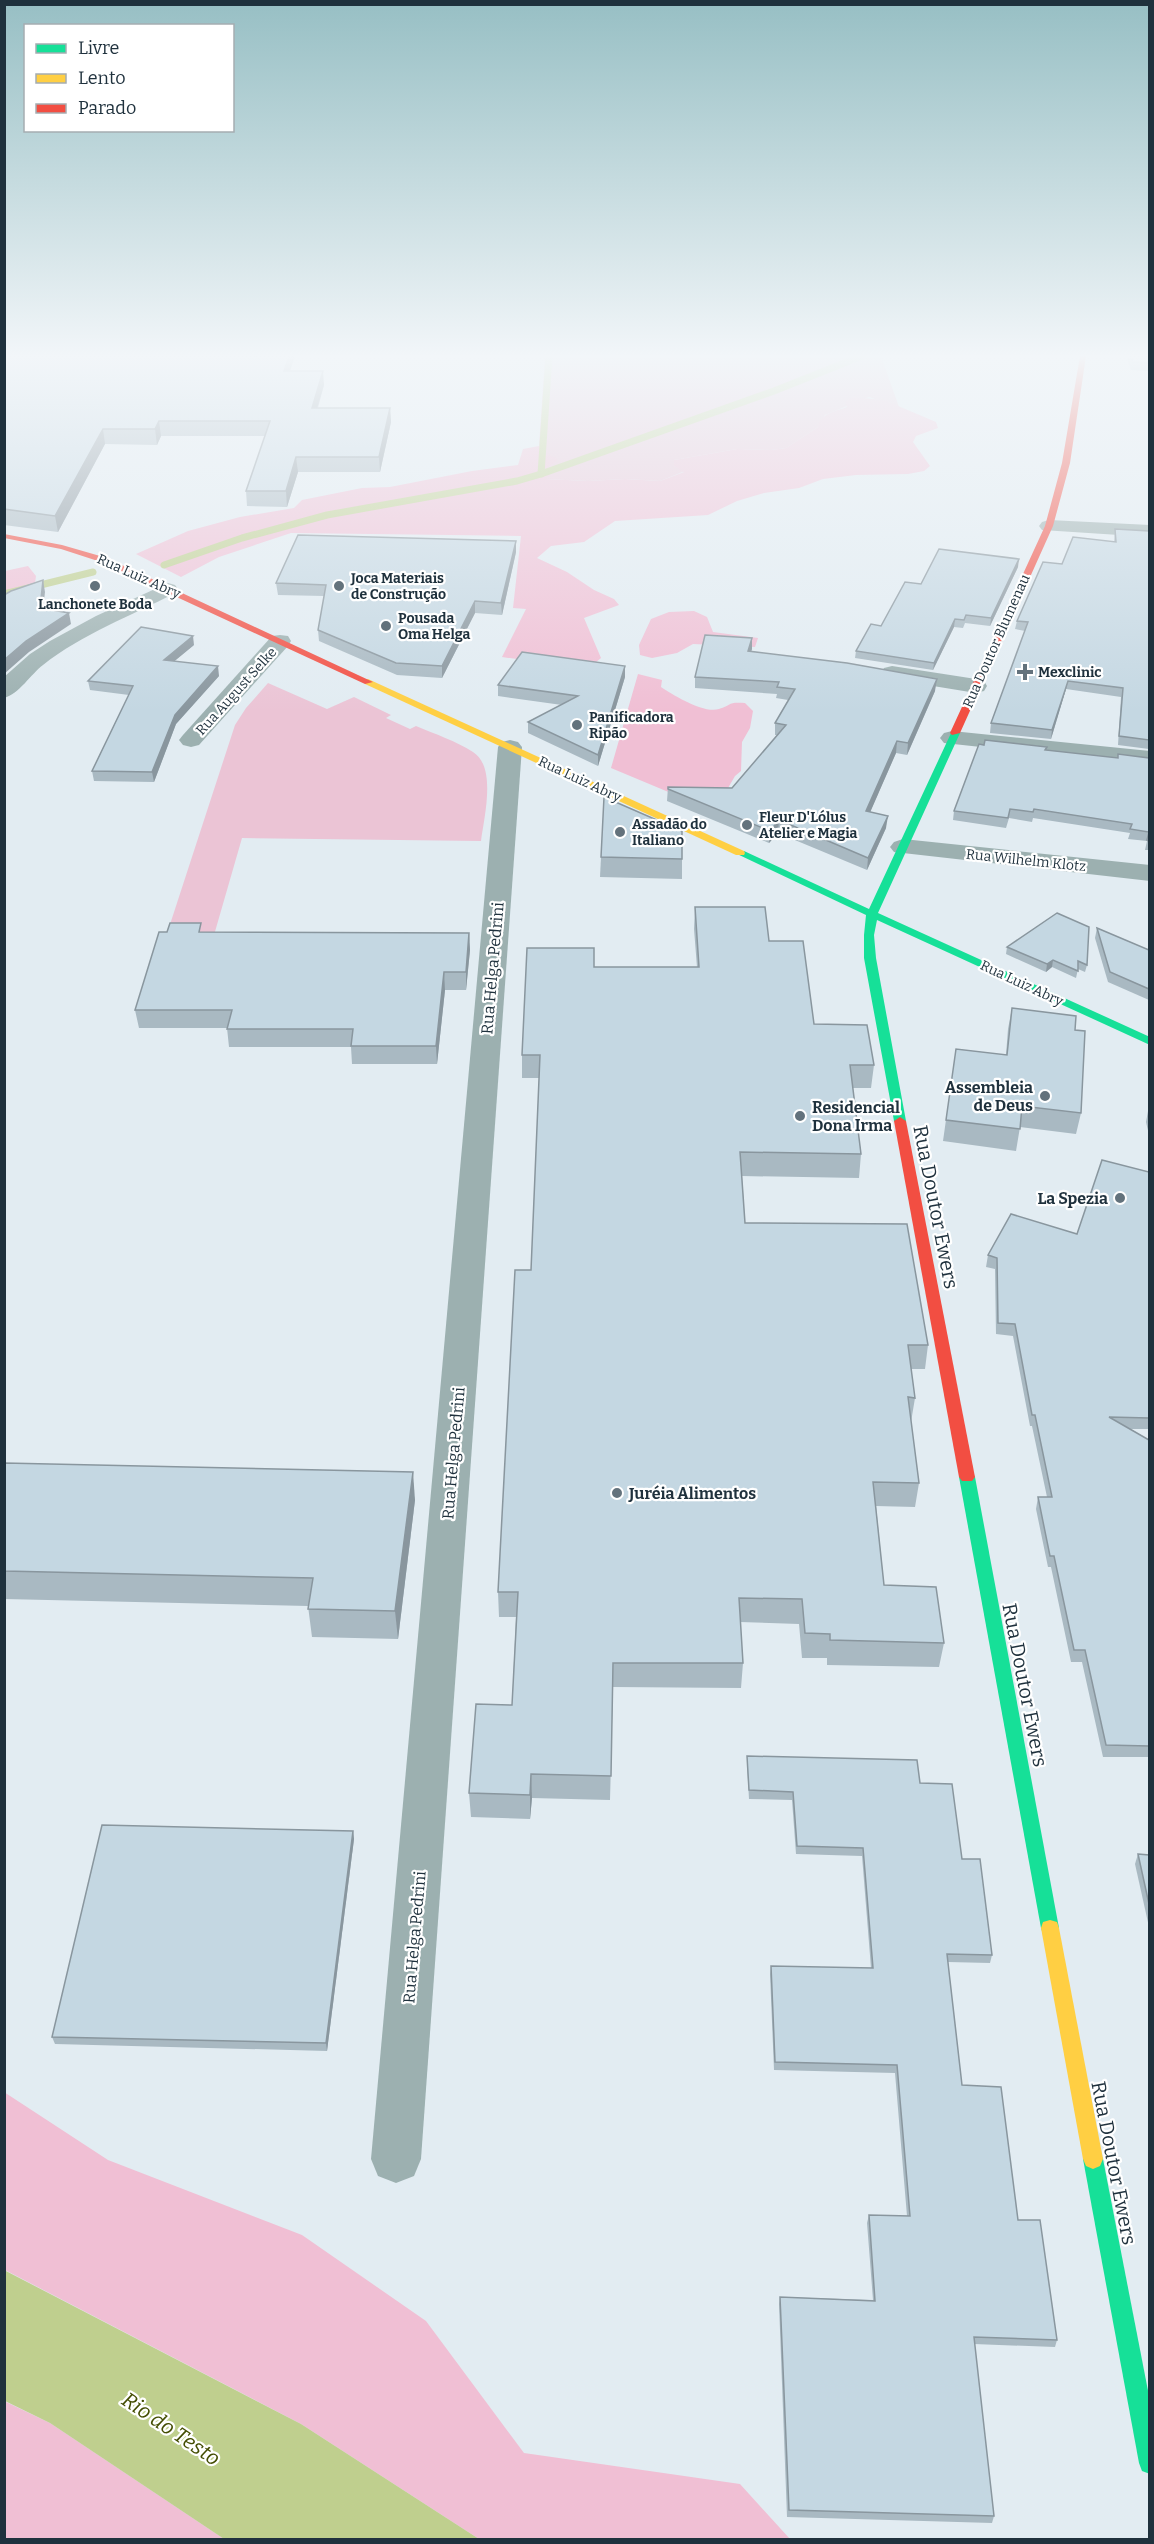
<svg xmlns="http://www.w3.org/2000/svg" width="1154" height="2544" font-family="Bitter,serif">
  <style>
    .green { fill: #ebc4d5 }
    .forest { fill: #f0bfd4 }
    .water { fill: #bfcf8e }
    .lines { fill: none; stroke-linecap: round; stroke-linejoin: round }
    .stream { stroke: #bfcf8e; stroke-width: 7 }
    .street { fill: #9cb0b0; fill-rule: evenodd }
    .fast { fill: #16e098; fill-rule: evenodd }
    .slow { fill: #ffcf43; fill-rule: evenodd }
    .jam { fill: #f24e42; fill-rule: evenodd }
    .wall { fill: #a9b9c2 }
    .shaded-wall { fill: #89969e }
    .building { fill: #c4d7e2; stroke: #89969e; stroke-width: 1.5 }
    .poi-dot { fill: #63727c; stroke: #fff; stroke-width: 2 }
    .labels { text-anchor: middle; stroke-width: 4.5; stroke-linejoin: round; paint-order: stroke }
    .far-street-label { font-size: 14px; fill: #1f313d; stroke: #fff }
    .far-poi-label { font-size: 14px; font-weight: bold; fill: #1f313d; stroke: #fff; text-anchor: start }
    .street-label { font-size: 16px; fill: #1f313d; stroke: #fff }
    .poi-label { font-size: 16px; font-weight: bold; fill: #1f313d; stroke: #fff; text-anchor: end }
    .near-street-label { font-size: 20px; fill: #1f313d; stroke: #fff }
    .near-water-label { font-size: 21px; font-style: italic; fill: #434d02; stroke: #fff }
  </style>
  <rect width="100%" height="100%" fill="#e2ecf2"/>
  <g class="green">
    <path d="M545,356H881L899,407L869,397L825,415L818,427L786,448L771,450L737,449L674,460V466L685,471L660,481L625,479L588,481L544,479L548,468L556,461L545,454L539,446Z"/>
    <path d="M268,683L327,709L354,697L391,715L386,718L410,729L416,726C435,734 456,741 473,752C497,767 484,817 481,841L242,838L210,949H162L235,725L246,708Z"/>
  </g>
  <g class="forest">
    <path d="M852,397L884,400L936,422L938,428L916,436L913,442L930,466L924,471L908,474L856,475L823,479L799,488L764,493L737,501L708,515L615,521L584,542L551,546L537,558L567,572L594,590L614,599L619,605L584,618L601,658L590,667L566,666L502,657L526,609L513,608L521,536L291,533L219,557L181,577L136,554L188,531L240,517L294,508L302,500L362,488L390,487L472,471L518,465L523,449L539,446L545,454L557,458V461L548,468L551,474L545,479L588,481L625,479L660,481L684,472L674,466V460L737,449L771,450L786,448L818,427C821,413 836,411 847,407L845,402Z"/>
    <path d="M28,566L36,576L34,591L5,601V571Z"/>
    <path d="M694,611L707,617L713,632L758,638L755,647L693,644L677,653L652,658L640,655L639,645L651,619L669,612Z"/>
    <path d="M638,674L662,680L661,687C673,695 704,714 719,709C733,705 726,702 745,703L753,711L750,728L742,742L741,771L735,776L713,814L678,796L611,768Z"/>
    <path d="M4,2092L108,2160L302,2235L426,2321L524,2453L740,2484L790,2539H479L301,2424L5,2270Z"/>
    <path d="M4,2401L50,2423L224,2539H5Z"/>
  </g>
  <path class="water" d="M4,2270L301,2424L479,2539H224L50,2423L5,2401Z"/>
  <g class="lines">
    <g class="stream">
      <path d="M541,474L549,356"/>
      <path d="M164,565L242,538L327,515L517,481L541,474L774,391L862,356"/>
      <path d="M4,594L93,572"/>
    </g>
    <g class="street">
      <path d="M1049,520L1150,525V537L1042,530L1039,526L1042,522Z"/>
      <path d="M168,583L175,585L178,589L175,593C131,616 82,634 43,665C31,674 19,694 4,698V677L30,654L50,641L96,616Z"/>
      <path d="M280,635L288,636L291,641L288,646L199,745L191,747L183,745L179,740L183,735L272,636Z"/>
      <path d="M892,666L976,679L984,681L987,686L984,691L976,693L884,678L881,673L884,668Z"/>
      <path d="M952,731L1150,751V765L944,743L940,738L944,733Z"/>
      <path d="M510,740L518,742L522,747L421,2159L414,2176L396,2183L378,2176L371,2159L498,747L502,742Z"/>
      <path d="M903,839L1150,865V881L894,852L890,847L894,842Z"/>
    </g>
    <g class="fast">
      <path d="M952,731L960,733L878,913L1150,1037V1045L877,920L874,935L876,958L906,1121L900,1125L894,1121L864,958V935L866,915L735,853L736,851H744L869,909Z"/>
      <path d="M967,1471L972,1473L975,1477L1059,1928L1057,1934L1050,1936L1043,1934L1041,1928L959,1477L962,1473Z"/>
      <path d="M1093,2149L1100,2152L1103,2159L1150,2401V2474L1142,2471L1139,2463L1083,2159L1086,2152Z"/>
    </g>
    <g class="slow">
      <path d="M368,679L744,851L745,853L744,855H736L365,684V680Z"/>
      <path d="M1050,1920L1057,1922L1059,1928L1103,2159L1100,2166L1093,2169L1086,2166L1083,2159L1041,1928L1043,1922Z"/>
    </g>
    <g class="jam">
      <path d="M1080,356H1086L1070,463L1053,526L960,733L952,735L950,733L1045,526L1062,463Z"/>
      <path d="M4,534L62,545L107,558L373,682L365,684L101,562L61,549L4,538Z"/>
      <path d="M900,1117L906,1121L975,1477L972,1481H962L959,1477L894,1121Z"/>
    </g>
  </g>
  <g class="wall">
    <path d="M4,356H295L290,371L324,385L318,408H390L391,422L380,472H298L287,507L247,506L246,491L265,436H161L157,445L105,444L58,532L4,525Z"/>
    <path d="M1126,356H1149V371L1131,370Z"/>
    <path d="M1115,529L1149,531V749L1118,745L1121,697L1066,689L1051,739L990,733L991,723L1025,631L1015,629L1017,621L1062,564L1114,542Z"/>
    <path d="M516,541V552L502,615L475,613L442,678L397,675L319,641L318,630L324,596L278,595L276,583Z"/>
    <path d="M1018,567L990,626L965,623L963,628L954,627L933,670L855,658L856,651L921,584Z"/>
    <path d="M194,645L174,661L219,676L176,724L154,782L94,781L92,771L129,695L90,690L88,681Z"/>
    <path d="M752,649L751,651L935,691L907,755L896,753L870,812L886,828L867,870L778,833L769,843L667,801L668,787L732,788L777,735H775V723L788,700L776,698L777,694L695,688V677Z"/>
    <path d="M625,666V677L598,766L528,733V722L562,705L498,696V685Z"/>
    <path d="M1046,750L1117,758H1149V850H1145L1147,841L1128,839L1130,833L1033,818L1032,822L1009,818L1006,828L953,820L954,811Z"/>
    <path d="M601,857L682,859V879L600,877Z"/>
    <path d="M695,907L769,941L814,1024L874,1065L871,1088H853L861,1154L859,1178L742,1176L745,1223L928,1345L925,1369H911L915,1398L911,1422L919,1483L915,1507L876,1506L884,1585L944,1643L939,1667L827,1665V1658H802L799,1624L740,1622L743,1663L741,1688L613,1687L610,1800L532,1798L530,1819L471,1817L469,1793L512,1705L516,1617H499L498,1592L531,1270L539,1078H522V1055L594,967H697L694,929Z"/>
    <path d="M1057,913L1087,965L1085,972L1078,969L1076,978L1052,967L1046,972L1006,954L1007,947Z"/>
    <path d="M1097,928L1149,950V1000L1108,982L1095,938Z"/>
    <path d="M202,932L469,933L470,950L466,990H445L437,1064H352L351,1047H229L227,1028H139L135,1010Z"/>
    <path d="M1012,1008L1075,1030L1081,1113L1076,1134L1020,1127L1016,1151L943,1141L956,1049L1006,1055L1008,1029Z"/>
    <path d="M1148,1111H1149V1135L1146,1122Z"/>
    <path d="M1149,1172V1429H1131L1149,1440V1757H1103L1082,1662H1071L1051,1567H1048L1036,1509L1038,1497H1047L1032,1426H1030L1013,1336L996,1334L995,1269L986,1267L988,1255L1077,1234Z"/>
    <path d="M4,1463L415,1500L398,1639L312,1637L308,1606L4,1599Z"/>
    <path d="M747,1756L920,1783L962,1859L992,1955L990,1963L948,1962L962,2085L1018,2220L1057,2340L1055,2347L974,2344L994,2516L992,2523L787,2517L779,2304L780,2297L873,2300L867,2223L869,2215L907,2216L895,2073L774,2070L770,1974L771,1966L871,1968L862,1856L796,1854L792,1800L749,1799L747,1764Z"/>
    <path d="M353,1831L354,1839L327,2051L55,2044L52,2037Z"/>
    <path d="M1138,1854L1149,1855V1927L1135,1864Z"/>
  </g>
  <g class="shaded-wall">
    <path d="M289,356H295L285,385L284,371Z"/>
    <path d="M323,371L324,385L313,422L312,408Z"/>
    <path d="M390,408L391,422L380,472L379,457Z"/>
    <path d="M159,421L161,436L157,445L155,429Z"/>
    <path d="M103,429L105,444L58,532L55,516Z"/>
    <path d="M296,457L298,472L287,507L286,491Z"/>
    <path d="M516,541V552L502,615L501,603Z"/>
    <path d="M1019,559L1018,567L990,626L991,618Z"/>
    <path d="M43,580L45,592L42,619L40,608Z"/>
    <path d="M475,601V613L442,678V666Z"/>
    <path d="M69,613L71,624L29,652L4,674V660L26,641Z"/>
    <path d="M955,619L954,627L933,670L934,663Z"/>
    <path d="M193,636L194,645L165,669L164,660Z"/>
    <path d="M752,638V649L748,662V651Z"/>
    <path d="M218,666L219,676L176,724L154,782L152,772L175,715Z"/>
    <path d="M625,666V677L598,766V755Z"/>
    <path d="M937,679L935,691L907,755L908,743Z"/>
    <path d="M1068,681L1066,689L1051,739L1052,730Z"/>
    <path d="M897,741L896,753L865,824L866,811Z"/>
    <path d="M888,816L886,828L867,870L868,858Z"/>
    <path d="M779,820L778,833L769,843L770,831Z"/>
    <path d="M469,933L470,950L466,990V972Z"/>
    <path d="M1053,960L1052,967L1046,972L1047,964Z"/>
    <path d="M444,972L445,990L437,1064L436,1046Z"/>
    <path d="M413,1472L415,1500L398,1639L395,1611Z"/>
    <path d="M531,1774L532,1798L530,1819V1795Z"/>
    <path d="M353,1831L354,1839L327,2051L326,2043Z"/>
  </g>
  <g class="building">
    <path d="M4,356H289L284,371H323L312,408H390L379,457H296L286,491H246L270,421H159L155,429H103L55,516L4,509Z"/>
    <path d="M1130,356H1149V363L1133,362Z"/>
    <path d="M1115,529L1149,531V740L1119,736L1123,688L1068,681L1052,730L991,723L1028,622L1017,621L1043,562L1062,564L1073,537L1116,542Z"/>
    <path d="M298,535L516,541L501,603L475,601L442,666L396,663L318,630L326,585L276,583Z"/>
    <path d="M939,549L1019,559L991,618L966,615L964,620L955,619L934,663L856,651L871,624L881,626L905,582L921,584Z"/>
    <path d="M43,580L40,608L69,613L26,641L4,660V595L11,591Z"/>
    <path d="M141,627L193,636L164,660L218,666L175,715L152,772L92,771L133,686L88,681Z"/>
    <path d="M705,635L752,638L748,651L847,663L937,679L908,743L897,741L866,811L888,816L868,858L779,820L770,831L668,789V787L732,788L786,725L775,723L795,689L777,687L779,682L695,677Z"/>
    <path d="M522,652L625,666L598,755L528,722L578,696L498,685Z"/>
    <path d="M985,740L1047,747L1045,750L1118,758V754L1149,758V841L1147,840L1149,832L1130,829L1132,824L1034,809L1033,812L1010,809L1008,818L954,811L979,744L984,745Z"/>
    <path d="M604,797L682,831V859L601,857Z"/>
    <path d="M695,907H765L769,941H803L814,1024L867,1025L874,1065H850L861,1154L740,1152L745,1223L907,1224L928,1345H908L915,1398L908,1397L919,1483L873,1482L884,1585L936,1587L944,1643L830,1640V1634L805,1633L802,1599L739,1598L743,1663H613L611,1776L531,1774L530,1795L469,1793L476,1704L512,1705L518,1592H498L515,1270H531L540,1055H522L527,948H594V967H699Z"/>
    <path d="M1057,913L1089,927L1087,965L1078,961V971L1053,960L1047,964L1007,947Z"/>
    <path d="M170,923H201L199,932L469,933L466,972H444L436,1046H351L353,1029H227L232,1010H135L159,932H167Z"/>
    <path d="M1097,928L1149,950V989L1110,972Z"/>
    <path d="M1012,1008L1076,1016L1075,1030L1085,1031L1081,1113L1022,1106L1020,1129L946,1120L956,1049L1007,1055Z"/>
    <path d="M1102,1160L1149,1172V1418L1109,1417L1149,1440V1746L1106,1745L1085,1650H1074L1054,1556H1050L1038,1497H1052L1035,1415H1032L1015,1324L998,1323L997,1258L988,1255L1011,1214L1077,1234Z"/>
    <path d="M4,1463L413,1472L395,1611L308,1609L313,1578L4,1571Z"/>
    <path d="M747,1756L917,1760L920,1783L952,1784L962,1859H980L992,1955L947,1954L962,2085L1001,2087L1018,2220H1040L1057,2340L974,2337L994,2516L789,2510L780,2297L875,2301L869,2215L910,2216L897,2065L775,2062L771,1966L873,1968L863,1848L797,1846L793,1792L749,1790Z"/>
    <path d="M102,1825L353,1831L326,2043L52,2037Z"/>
    <path d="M1138,1854L1149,1855V1904Z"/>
  </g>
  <linearGradient id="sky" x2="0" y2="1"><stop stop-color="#97bfc4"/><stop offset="0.5" stop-color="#f2f6f9"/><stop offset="1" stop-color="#f2f6f9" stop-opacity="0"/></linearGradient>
  <rect width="1154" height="712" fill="url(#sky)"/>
  <g class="poi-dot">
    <circle cx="95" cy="586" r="6"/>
    <circle cx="339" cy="586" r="6"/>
    <circle cx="386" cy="626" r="6"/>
    <path d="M1022 663h6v6h6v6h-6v6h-6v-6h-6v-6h6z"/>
    <circle cx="577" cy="725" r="6"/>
    <circle cx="747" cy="825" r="6"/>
    <circle cx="620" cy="832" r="6"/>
    <circle cx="1045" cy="1096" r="6"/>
    <circle cx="800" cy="1116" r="6"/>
    <circle cx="1120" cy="1198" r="6"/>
    <circle cx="617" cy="1493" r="6"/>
  </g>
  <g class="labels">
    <g class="far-street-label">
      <text transform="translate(139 576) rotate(24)" y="5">Rua Luiz Abry</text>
      <text transform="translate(996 641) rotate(-66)" y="5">Rua Doutor Blumenau</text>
      <text transform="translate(236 691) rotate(-48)" y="5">Rua August Selke</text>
      <text transform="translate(580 779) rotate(25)" y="5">Rua Luiz Abry</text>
      <text transform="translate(1026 860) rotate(6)" y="5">Rua Wilhelm Klotz</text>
      <text transform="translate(1022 983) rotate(25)" y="5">Rua Luiz Abry</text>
    </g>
    <g class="far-poi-label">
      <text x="351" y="583">Joca Materiais<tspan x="351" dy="16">de Construção</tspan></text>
      <text x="95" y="609" text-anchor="middle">Lanchonete Boda</text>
      <text x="398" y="623">Pousada<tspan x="398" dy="16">Oma Helga</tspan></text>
      <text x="1038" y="677">Mexclinic</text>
      <text x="589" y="722">Panificadora<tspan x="589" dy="16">Ripão</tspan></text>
      <text x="759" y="822">Fleur D'Lólus<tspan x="759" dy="16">Atelier e Magia</tspan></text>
      <text x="632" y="829">Assadão do<tspan x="632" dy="16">Italiano</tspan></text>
    </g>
    <g class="street-label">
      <text transform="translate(492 968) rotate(-85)" y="6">Rua Helga Pedrini</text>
      <text transform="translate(453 1453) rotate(-85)" y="6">Rua Helga Pedrini</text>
      <text transform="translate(414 1937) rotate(-85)" y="6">Rua Helga Pedrini</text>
    </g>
    <g class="poi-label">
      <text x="1033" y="1093">Assembleia<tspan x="1033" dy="18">de Deus</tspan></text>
      <text x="812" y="1113" text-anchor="start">Residencial<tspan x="812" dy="18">Dona Irma</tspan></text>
      <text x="1108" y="1204">La Spezia</text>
      <text x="629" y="1499" text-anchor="start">Juréia Alimentos</text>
    </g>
    <g class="near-street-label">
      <text transform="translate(936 1207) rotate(79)" y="7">Rua Doutor Ewers</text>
      <text transform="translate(1025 1685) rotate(79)" y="7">Rua Doutor Ewers</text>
      <text transform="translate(1114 2163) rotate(79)" y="7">Rua Doutor Ewers</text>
    </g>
    <g class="near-water-label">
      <text transform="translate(171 2429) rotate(34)" y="7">Rio do Testo</text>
    </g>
  </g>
  <rect width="1154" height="2544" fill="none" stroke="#1f313d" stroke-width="12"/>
  <rect x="24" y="24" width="210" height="108" fill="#ffffff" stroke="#a5adb1" stroke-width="1.5"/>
  <rect x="36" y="44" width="30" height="9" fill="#16e098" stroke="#a5adb1" stroke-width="1.5"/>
  <text x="78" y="54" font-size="18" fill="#1f313d">Livre</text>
  <rect x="36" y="74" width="30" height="9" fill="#ffcf43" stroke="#a5adb1" stroke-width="1.5"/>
  <text x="78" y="84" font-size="18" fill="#1f313d">Lento</text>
  <rect x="36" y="104" width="30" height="9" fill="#f24e42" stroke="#a5adb1" stroke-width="1.5"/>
  <text x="78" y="114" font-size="18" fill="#1f313d">Parado</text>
</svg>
